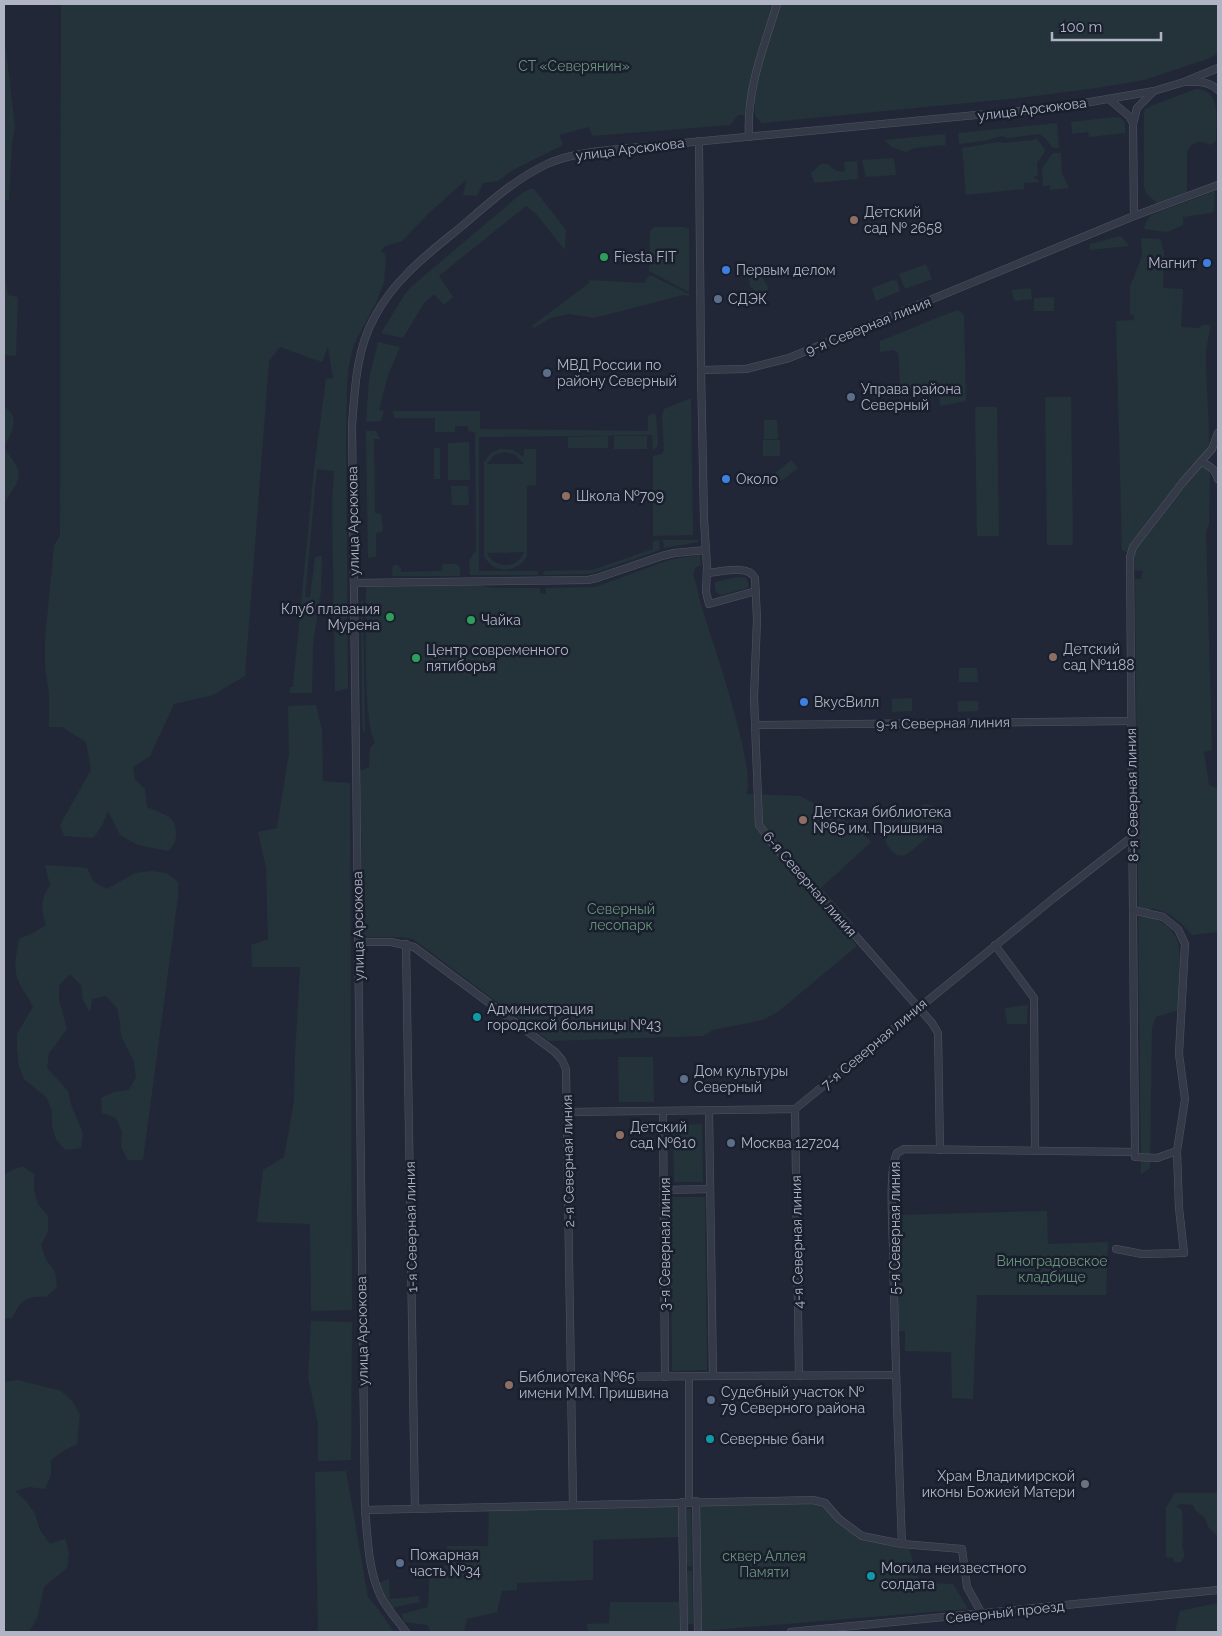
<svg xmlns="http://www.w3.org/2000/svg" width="1222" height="1636" font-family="Raleway,sans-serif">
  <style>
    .green { fill: #233339; fill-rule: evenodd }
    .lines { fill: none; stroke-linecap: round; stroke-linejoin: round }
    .minor-casing { stroke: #505463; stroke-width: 8 }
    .minor { stroke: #353a48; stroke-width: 7 }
    .education-dot { fill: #8d6e63; stroke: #1a1f2d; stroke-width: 2 }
    .leisure-dot { fill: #2e9e5b; stroke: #1a1f2d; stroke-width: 2 }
    .shop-dot { fill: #3f7fe0; stroke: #1a1f2d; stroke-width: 2 }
    .service-dot { fill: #5c6f8a; stroke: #1a1f2d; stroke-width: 2 }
    .culture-dot { fill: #0f9aa8; stroke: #1a1f2d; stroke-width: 2 }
    .worship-dot { fill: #6b7280; stroke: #1a1f2d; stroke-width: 2 }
    .labels { text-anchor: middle; stroke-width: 5; stroke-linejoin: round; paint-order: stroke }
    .park-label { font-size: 14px; fill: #68947a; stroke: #1a1f2d }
    .street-label { font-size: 14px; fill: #b0b4c5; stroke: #1a1f2d }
    .poi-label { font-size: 14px; fill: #b0b4c5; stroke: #1a1f2d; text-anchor: start }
  </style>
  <rect width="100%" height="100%" fill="#222738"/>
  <g class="green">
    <path d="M61,4H1218V53L1210,58L1144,80L1103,87L1028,97L762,123L755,116V104L746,105L745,115H738L730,125L592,136L589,127L559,135L563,145L511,171L498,181L483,183L477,196L463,195L467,179L429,213L402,241L385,246L381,252L384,253L386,257L384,282L376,303L354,344L349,364L347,383L346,442L348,688L335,692L332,502L334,471L317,469L305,597H310L315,558L317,556H322L321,590L313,645L312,693H290V687H293L314,469L326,379L333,378L328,347L322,362L280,347L269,361L245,676L213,695L174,704L150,756L133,767L135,780L145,789L147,807C162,814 177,815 176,834C176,842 174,845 168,851L138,845L120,835L108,811L102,826L93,838L64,836L60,825L91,770L86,742L62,727H49V693L45,668V640L54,545L60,536Z"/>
    <path d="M4,46L6,49L15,128L12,142L9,200H4Z"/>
    <path d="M1196,89C1222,90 1216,121 1216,141L1210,145C1201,139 1193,141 1187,151V192L1158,204L1146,193L1144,187V114L1145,109L1151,106Z"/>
    <path d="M1115,117L1121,118L1125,123V133L1089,137L1088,132L1072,134L1071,122Z"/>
    <path d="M1057,123L1059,148H1053L1044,137L1039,134L1008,138L1002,136L984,141L959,144L958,133Z"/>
    <path d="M945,134L946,145L914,148L906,152L892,147L884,140Z"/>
    <path d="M1036,138L1045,149L1044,153L1037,163L1038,176H1034L1035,179H1038L1039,182L1024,183V189L966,195L962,148L999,142L1004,143L1033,140Z"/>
    <path d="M1053,153H1061L1062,173L1069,188L1050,190V185L1043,186L1042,168Z"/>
    <path d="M894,158L896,175L866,177L862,160Z"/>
    <path d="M857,161L858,179L814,183L811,173L821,164H828C833,169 837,173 845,171L844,162Z"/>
    <path d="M530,189H534L566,230L565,250L536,214L526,206L439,276L453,297L444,305L434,294L424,303L403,338L381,333L405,294L412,286L522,193Z"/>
    <path d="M1215,191L1214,211L1210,213L1183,217V225L1167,232L1144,229L1145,224L1151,215Z"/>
    <path d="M654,227H684L689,229V292L649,271L650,235V231Z"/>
    <path d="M1121,236L1129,246L1089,250L1090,244Z"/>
    <path d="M1141,238L1161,239L1162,248L1164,251L1163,288L1183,289L1181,327L1199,328L1202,325H1210C1210,335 1206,345 1206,355C1206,385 1209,415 1209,445L1208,450L1199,461L1208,469L1210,473L1209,524L1206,532L1212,750L1204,752L1209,785L1218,789V932L1192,935C1179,920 1170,912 1151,908V918C1163,922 1172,928 1177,940C1182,950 1179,997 1178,1010L1156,1017L1152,1027L1150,1168L1141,1174L1135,579H1141L1143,571L1135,570C1134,557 1134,555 1122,550L1116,321L1134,320V315L1130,314V287L1142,256Z"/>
    <path d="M926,264L932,279L905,289L899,274Z"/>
    <path d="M4,270L8,295L18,297L16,356L4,355Z"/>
    <path d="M755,273L761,276L768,287L767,294H759L750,286L749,279Z"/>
    <path d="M650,275L689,294V296L683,295L594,318L569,314L550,318L534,328L532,326L588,284L590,280L644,283Z"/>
    <path d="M893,280L897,281L900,291L876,301L872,288Z"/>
    <path d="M1031,288L1032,299L1014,301L1012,290Z"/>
    <path d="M1054,297V311H1034V298Z"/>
    <path d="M958,310L964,315L966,401L940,406L939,383L900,393L899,361L898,353L893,350L880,352V341C906,331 932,319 958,310Z"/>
    <path d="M378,342L400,347L388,375L379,410L384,411L381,421L366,422L369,379Z"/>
    <path d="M1045,397H1071L1073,545H1047Z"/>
    <path d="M691,398L693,535L653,536V456L662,454L664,450L662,416L664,409Z"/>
    <path d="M975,407H997L999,536H977Z"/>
    <path d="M4,408H6C22,422 9,433 5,448C8,455 13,459 16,465C25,481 9,491 4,505Z"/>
    <path d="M393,411H480V429L648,431V416L653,413L656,415L658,444L657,447L653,450L652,435L479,437V571H538V575H470L469,561L476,550L475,433L473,432L468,431V426H455V432H435V418H394Z"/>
    <path d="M764,420H777L778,439H764Z"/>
    <path d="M366,431H376L380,439H374L375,513L381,514L383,530L381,532L376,533V557L368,558Z"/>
    <path d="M608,436V448H568V437Z"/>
    <path d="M647,436V449H614V436Z"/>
    <rect x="763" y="440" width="17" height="16"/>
    <path d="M469,442L470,480H448V443Z"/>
    <rect x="434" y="448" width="6" height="31"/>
    <path d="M500,449L513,450L524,457V449H536V485L527,486V556C517,574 493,574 484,556V462L491,453ZM504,452L515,454L524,464H487L494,455ZM524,552C517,570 495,569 487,553Z"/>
    <path d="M791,460L798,468L781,481L775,473Z"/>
    <path d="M451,486H468L469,505H452Z"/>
    <path d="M659,540L660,550L594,573L589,574L543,575L544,571L592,570L653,549V541Z"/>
    <path d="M663,540H698V542L664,548Z"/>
    <path d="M698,555H700L701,565L694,568L695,572L693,574C697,586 699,599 703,611C712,641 758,772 746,794L800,796L858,828L871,842L821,888L854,924L845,932L857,946L779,1011L763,1020L713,1030L703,1036L549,1041L413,939L400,937H363L360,771L369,767L370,748L375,742C363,725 366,615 366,587L476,585L492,588H540L541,594H546V588L595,587L669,560Z"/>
    <path d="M444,564H457L460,567V576H392L393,565H398L401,568V572L442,571V565Z"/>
    <path d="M738,577L746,578L748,583V588L721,595C715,593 714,588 715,582Z"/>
    <path d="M361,601H363L365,734L363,730L362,713Z"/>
    <path d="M959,668H977L978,682H959Z"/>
    <path d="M912,698V711L892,712V699Z"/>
    <path d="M958,701H978V711L958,712Z"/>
    <path d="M316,705L322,730L323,781L350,783L352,1310L311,1311L310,1224L257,1222L263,1170L284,1157L294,1101L295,1056L300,967H252L251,945L268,939L266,868L258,832L277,828L289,753L288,706Z"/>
    <path d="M924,804L932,805C938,811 945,817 942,826L907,854C897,859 891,851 886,843V835Z"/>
    <path d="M45,865L87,868L94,882L107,889L135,873L151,871L166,873L178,882V897L143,1160H128L121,1147L122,1132L116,1118L102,1113L101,1098L114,1092L129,1090L136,1077L134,1062L121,1036L120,1022L117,1008L106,996L92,999L90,1013L83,1000L81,985L70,974L59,985V1000L67,1029L49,1053L47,1068L68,1091L71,1105L83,1133L81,1148L65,1150L56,1139L52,1125V1110L46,1097L24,1079L19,1066L17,1050V1034L33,1007C29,998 23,991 19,982C12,968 17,953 19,939L33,933L46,925C41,907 40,901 50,885Z"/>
    <path d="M1028,1005L1027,1024H1007L1005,1008Z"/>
    <path d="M618,1057H653L654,1102H619Z"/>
    <path d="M702,1124L703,1182H674L673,1125Z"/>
    <path d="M22,1166L34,1174V1189L38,1204L48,1216V1231L41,1245L46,1260L55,1272L57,1287L46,1297C25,1296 22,1299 12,1318H4V1178L6,1173Z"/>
    <path d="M670,1197H705L707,1370L672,1371Z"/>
    <path d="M1047,1211L1048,1244L1108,1242L1106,1295H977L973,1399L952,1398L951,1352L905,1351V1331H899L898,1215Z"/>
    <path d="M311,1321L352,1322L351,1460L318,1461V1424L308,1377Z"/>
    <path d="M18,1380L61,1391L73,1402L80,1415L77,1444L63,1451L51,1460V1475L45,1489L29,1487L15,1491L26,1501L35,1514L40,1530L50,1544L65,1539L69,1553L67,1568L44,1587L37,1618L29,1632H4V1382Z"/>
    <path d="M346,1471L368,1597L378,1609L394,1632H318L315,1472Z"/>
    <path d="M1175,1493H1218V1541L1217,1535L1209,1528L1204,1517L1195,1510L1193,1505L1181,1504L1176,1506L1182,1510L1183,1534L1182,1546L1184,1552V1557L1181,1562L1175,1563L1173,1558L1166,1557V1508Z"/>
    <path d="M811,1502L824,1507L838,1522L862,1540L909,1549L920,1583L953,1584L968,1609L702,1631L699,1503Z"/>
    <path d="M679,1504V1537L593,1540V1580L517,1583V1590L502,1591L497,1612L467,1619L464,1632H431L427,1625L404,1622L402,1614L428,1607L430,1566H447V1546H488L489,1509Z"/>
    <path d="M686,1509H691L692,1566H687Z"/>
    <path d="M687,1571H692L693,1624H688Z"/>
    <path d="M389,1579L390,1599L419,1596L420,1602L391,1608L385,1599L378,1583Z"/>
    <path d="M610,1602H679L680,1630L679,1632H588L587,1624L609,1623Z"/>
    <path d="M1218,1603V1632H1175L1180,1611Z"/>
  </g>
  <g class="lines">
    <defs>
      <g id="minor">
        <path d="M1189,82C1200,81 1210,82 1218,90"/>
        <path d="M1110,100L1130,117L1133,124"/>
        <path d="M749,137C746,90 764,47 777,4"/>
        <path d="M699,141L701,370L704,519L707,567L706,592L709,604L756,591"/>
        <path d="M1134,216L1133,124L1137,108L1152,93"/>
        <path d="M701,370L746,369L789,358L1134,216L1218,185"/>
        <path d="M1201,462C1209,465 1216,470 1218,479"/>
        <path d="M707,573C721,572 749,564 755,578L757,619L754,697L759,825L775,847L854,934L932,1023L938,1033L940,1150"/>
        <path d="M354,583L588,580L597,578L662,556L674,553L706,550"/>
        <path d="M755,725L1131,721"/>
        <path d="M359,942H391L414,947L555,1052L562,1060L566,1069L573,1505"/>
        <path d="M406,944L415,1509"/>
        <path d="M995,945L1034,998L1035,1151"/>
        <path d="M795,1109L799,1376"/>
        <path d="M709,1110L713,1376"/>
        <path d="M663,1111L665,1377"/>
        <path d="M567,1112L795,1109L1055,897L1132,837"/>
        <path d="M1135,1157L1157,1158L1177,1151"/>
        <path d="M664,1190L710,1189"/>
        <path d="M1116,1249L1142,1254L1184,1253L1179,1208L1177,1151L1185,1099L1179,1054L1185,944L1178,929L1163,917L1133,910"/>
        <path d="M571,1377L896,1375"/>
        <path d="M696,1501L698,1632"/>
        <path d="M682,1502L684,1632"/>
        <path d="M689,1502V1376"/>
        <path d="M365,1510L813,1500L825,1503L839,1519L862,1536L902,1544L962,1549L967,1587L982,1614"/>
        <path d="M902,1544C898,1446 895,1348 893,1251C893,1228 888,1171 897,1153L904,1149L1135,1152L1130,557L1133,547L1183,482L1212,449L1218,433"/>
        <path d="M406,1632C398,1621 388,1610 381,1597C368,1570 368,1540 365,1510L352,425C355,388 356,351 374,318C394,279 429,253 462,226C489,203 515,179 547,164C567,155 588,152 610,150L1061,107L1154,91L1184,82L1218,68"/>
        <path d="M791,1632L1218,1590"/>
      </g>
    </defs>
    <use href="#minor" class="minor-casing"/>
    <use href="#minor" class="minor"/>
  </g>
  <g class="education-dot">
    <circle cx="854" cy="220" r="5"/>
    <circle cx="566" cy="496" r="5"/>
    <circle cx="1053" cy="657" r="5"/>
    <circle cx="803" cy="820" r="5"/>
    <circle cx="620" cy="1135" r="5"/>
    <circle cx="509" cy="1385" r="5"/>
  </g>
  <g class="leisure-dot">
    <circle cx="604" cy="257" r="5"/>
    <circle cx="390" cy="617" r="5"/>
    <circle cx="471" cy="620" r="5"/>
    <circle cx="416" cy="658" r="5"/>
  </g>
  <g class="shop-dot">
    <circle cx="1207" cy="263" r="5"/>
    <circle cx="726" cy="270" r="5"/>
    <circle cx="726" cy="479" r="5"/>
    <circle cx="804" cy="702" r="5"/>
  </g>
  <g class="service-dot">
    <circle cx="718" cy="299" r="5"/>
    <circle cx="547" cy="373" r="5"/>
    <circle cx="851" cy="397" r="5"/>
    <circle cx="684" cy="1079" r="5"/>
    <circle cx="731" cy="1143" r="5"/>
    <circle cx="711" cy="1400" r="5"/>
    <circle cx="400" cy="1563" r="5"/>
  </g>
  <g class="culture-dot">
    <circle cx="477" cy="1017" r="5"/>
    <circle cx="710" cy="1439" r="5"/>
    <circle cx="871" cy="1576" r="5"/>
  </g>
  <circle class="worship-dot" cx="1085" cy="1484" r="5"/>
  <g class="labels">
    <g class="park-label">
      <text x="574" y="71">СТ «Северянин»</text>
      <text x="621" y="914">Северный<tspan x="621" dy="16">лесопарк</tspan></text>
      <text x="1052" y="1266">Виноградовское<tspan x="1052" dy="16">кладбище</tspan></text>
      <text x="764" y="1561">сквер Аллея<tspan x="764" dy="16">Памяти</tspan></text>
    </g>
    <g class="street-label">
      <text transform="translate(1032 109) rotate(-7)" y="5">улица Арсюкова</text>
      <text transform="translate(630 149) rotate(-7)" y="5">улица Арсюкова</text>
      <text transform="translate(868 326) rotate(-22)" y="5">9-я Северная линия</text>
      <text transform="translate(353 521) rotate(-91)" y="5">улица Арсюкова</text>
      <text transform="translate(943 723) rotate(-1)" y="5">9-я Северная линия</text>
      <text transform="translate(1132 795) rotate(-91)" y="5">8-я Северная линия</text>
      <text transform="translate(810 884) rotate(49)" y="5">6-я Северная линия</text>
      <text transform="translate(358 926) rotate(-91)" y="5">улица Арсюкова</text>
      <text transform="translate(874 1044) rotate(-40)" y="5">7-я Северная линия</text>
      <text transform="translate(568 1161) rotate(-91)" y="5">2-я Северная линия</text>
      <text transform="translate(411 1227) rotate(-91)" y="5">1-я Северная линия</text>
      <text transform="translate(895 1228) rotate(-90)" y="5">5-я Северная линия</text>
      <text transform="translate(797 1242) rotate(-91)" y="5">4-я Северная линия</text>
      <text transform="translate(665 1244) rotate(-90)" y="5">3-я Северная линия</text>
      <text transform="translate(362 1331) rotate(-91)" y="5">улица Арсюкова</text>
      <text transform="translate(1005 1612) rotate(-6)" y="5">Северный проезд</text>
    </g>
    <g class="poi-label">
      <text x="864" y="217">Детский<tspan x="864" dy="16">сад № 2658</tspan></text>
      <text x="614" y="262">Fiesta FIT</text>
      <text x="1197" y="268" text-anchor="end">Магнит</text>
      <text x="736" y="275">Первым делом</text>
      <text x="728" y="304">СДЭК</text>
      <text x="557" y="370">МВД России по<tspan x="557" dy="16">району Северный</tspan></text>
      <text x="861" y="394">Управа района<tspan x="861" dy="16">Северный</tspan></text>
      <text x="736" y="484">Около</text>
      <text x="576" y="501">Школа №709</text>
      <text x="380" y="614" text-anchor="end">Клуб плавания<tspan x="380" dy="16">Мурена</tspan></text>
      <text x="481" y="625">Чайка</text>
      <text x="1063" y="654">Детский<tspan x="1063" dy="16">сад №1188</tspan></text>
      <text x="426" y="655">Центр современного<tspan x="426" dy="16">пятиборья</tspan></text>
      <text x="814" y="707">ВкусВилл</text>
      <text x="813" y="817">Детская библиотека<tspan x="813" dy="16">№65 им. Пришвина</tspan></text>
      <text x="487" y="1014">Администрация<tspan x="487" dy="16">городской больницы №43</tspan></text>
      <text x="694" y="1076">Дом культуры<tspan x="694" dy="16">Северный</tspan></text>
      <text x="630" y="1132">Детский<tspan x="630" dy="16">сад №610</tspan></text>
      <text x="741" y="1148">Москва 127204</text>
      <text x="519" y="1382">Библиотека №65<tspan x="519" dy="16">имени М.М. Пришвина</tspan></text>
      <text x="721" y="1397">Судебный участок №<tspan x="721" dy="16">79 Северного района</tspan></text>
      <text x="720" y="1444">Северные бани</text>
      <text x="1075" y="1481" text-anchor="end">Храм Владимирской<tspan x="1075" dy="16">иконы Божией Матери</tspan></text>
      <text x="410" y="1560">Пожарная<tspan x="410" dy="16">часть №34</tspan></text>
      <text x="881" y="1573">Могила неизвестного<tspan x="881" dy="16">солдата</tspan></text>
    </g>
  </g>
  <rect width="1222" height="1636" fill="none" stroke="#b0b4c5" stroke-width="10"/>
  <path d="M1052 32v8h109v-8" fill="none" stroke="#b0b4c5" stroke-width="2.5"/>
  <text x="1060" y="32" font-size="15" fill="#b0b4c5" stroke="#1a1f2d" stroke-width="4" paint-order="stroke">100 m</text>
</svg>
